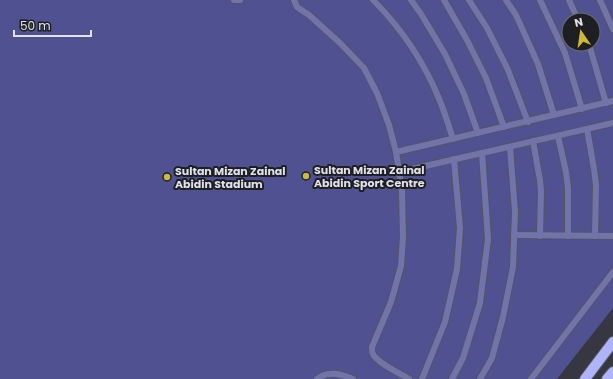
<svg xmlns="http://www.w3.org/2000/svg" width="613" height="379" font-family="Poppins,sans-serif">
  <style>
    .green { fill: #4f5191; fill-rule: evenodd }
    .lines { fill: none; stroke-linecap: round; stroke-linejoin: round }
    .service-casing { stroke: #55565f; stroke-width: 8 }
    .primary-casing { stroke: #55565f; stroke-width: 12 }
    .service { stroke: #7074aa; stroke-width: 6 }
    .primary { stroke: #aeb4f7; stroke-width: 10 }
    .poi-dot { fill: #cdb938; stroke: #1e1f23; stroke-width: 1.5 }
    .labels { text-anchor: middle; stroke-width: 4; stroke-linejoin: round; paint-order: stroke }
    .poi-label { font-size: 11px; font-weight: bold; fill: #e1e2e9; stroke: #1e1f23; text-anchor: start }
  </style>
  <rect width="100%" height="100%" fill="#363741"/>
  <path class="green" d="M0,0H613V308L557,379H0ZM569,20H593V44H569Z"/>
  <g class="lines">
    <defs>
      <g id="service">
        <path d="M234,0H240"/>
        <path d="M294,0L297,7L309,15L340,43L364,68L377,93L389,125L396,152L402,191L403,237L401,266L391,302L372,347C372,348 372,353 373,354C376,362 401,374 409,379"/>
        <path d="M373,0C401,28 425,64 440,101C445,113 449,127 453,139"/>
        <path d="M411,0L421,14L445,54L464,94L478,133"/>
        <path d="M444,0L467,40L486,78L504,127"/>
        <path d="M469,0L487,28L508,70L528,122"/>
        <path d="M506,0L516,15L538,64L554,115"/>
        <path d="M540,0L565,53L582,109"/>
        <path d="M569,0L578,20"/>
        <path d="M600,0L613,29"/>
        <path d="M589,44L606,103"/>
        <path d="M587,129L594,169L596,185L595,236"/>
        <path d="M558,136L566,172L568,188V236"/>
        <path d="M533,141L540,180L541,192L540,236"/>
        <path d="M396,152L613,101"/>
        <path d="M399,172L613,123"/>
        <path d="M514,235L613,236"/>
        <path d="M317,379C328,370 341,374 353,379"/>
        <path d="M422,379L445,322L457,269L460,228L454,159"/>
        <path d="M452,379L463,358L480,303L488,239L482,153"/>
        <path d="M480,379L492,358L503,317L513,267L515,212L510,147"/>
        <path d="M531,379L613,272"/>
      </g>
      <g id="primary">
        <path d="M585,379L613,342"/>
        <path d="M607,379L613,372"/>
      </g>
    </defs>
    <use href="#service" class="service-casing"/>
    <use href="#primary" class="primary-casing"/>
    <use href="#service" class="service"/>
    <use href="#primary" class="primary"/>
  </g>
  <g class="poi-dot">
    <circle cx="306" cy="176" r="4"/>
    <circle cx="167" cy="177" r="4"/>
  </g>
  <g class="labels">
    <g class="poi-label">
      <text x="314" y="174">Sultan Mizan Zainal<tspan x="314" dy="13">Abidin Sport Centre</tspan></text>
      <text x="175" y="175">Sultan Mizan Zainal<tspan x="175" dy="13">Abidin Stadium</tspan></text>
    </g>
  </g>
  <g transform="translate(581 32) rotate(347)"><circle r="19" fill="#1e1f23" stroke="#6c6d72"/>
  <path d="M0-3L7 15L0 10L-7 15Z" fill="#cdb938"/>
  <text y="-6" font-size="11" font-weight="bold" text-anchor="middle" fill="#e1e2e9">N</text>
  </g>
  <path d="M14 30v6h77v-6" fill="none" stroke="#e1e2e9" stroke-width="2"/>
  <text x="20" y="30" font-size="12" fill="#e1e2e9" stroke="#1e1f23" stroke-width="3" paint-order="stroke">50 m</text>
</svg>
